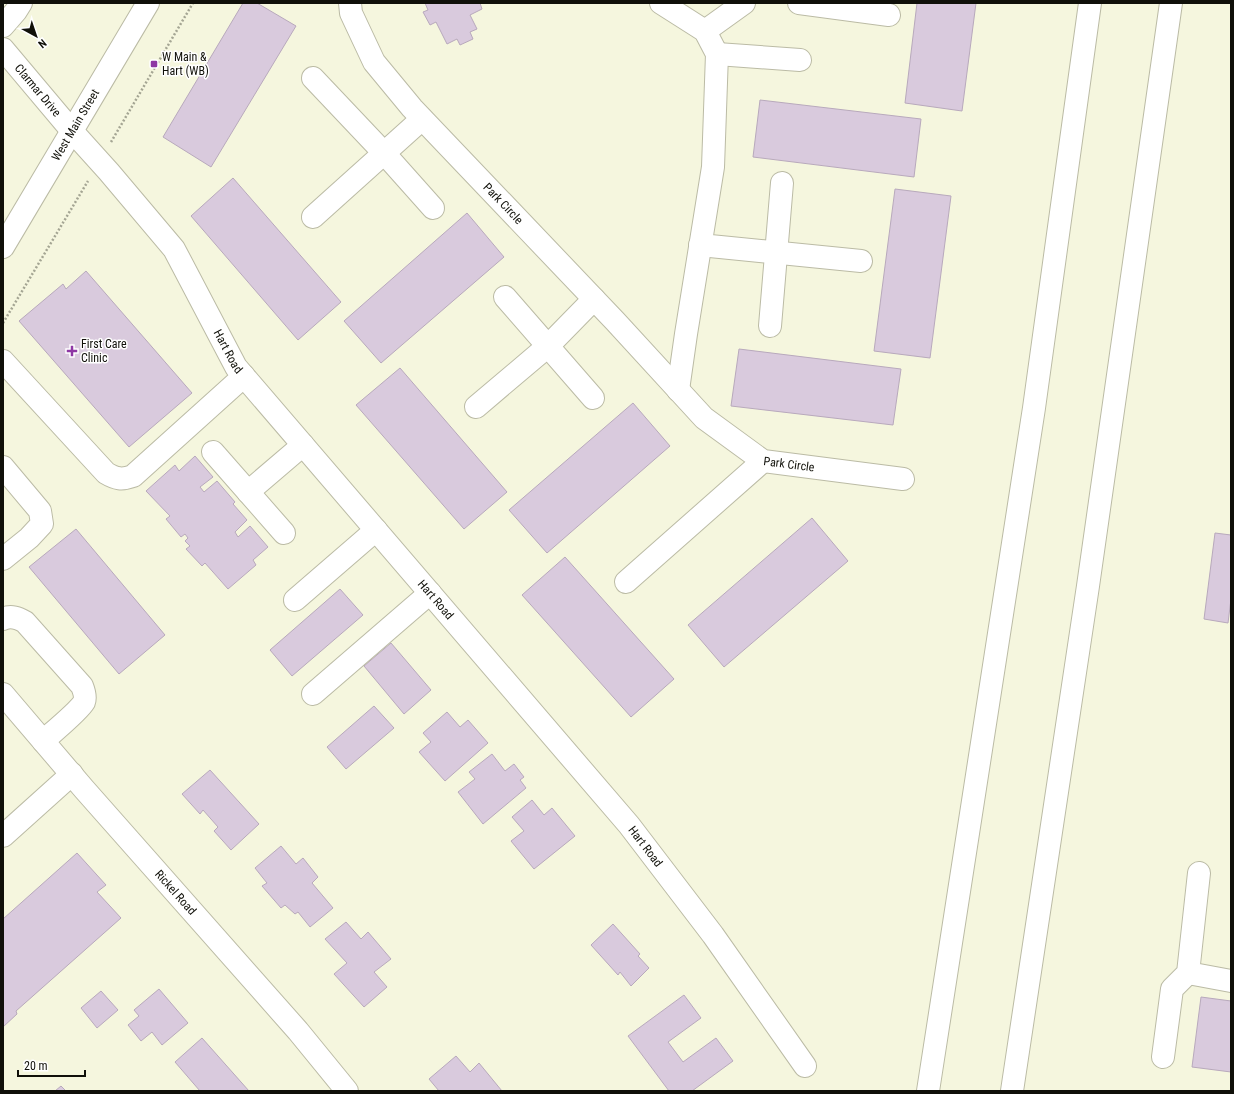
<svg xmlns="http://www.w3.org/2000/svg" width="1234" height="1094" font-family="'Roboto Condensed',sans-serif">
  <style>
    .building { fill: #d9cadd; stroke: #b8a9bc }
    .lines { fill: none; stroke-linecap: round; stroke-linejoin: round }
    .minor-casing { stroke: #bbbba5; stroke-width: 24 }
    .major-casing { stroke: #bbbba5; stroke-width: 24 }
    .highway-casing { stroke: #bbbba5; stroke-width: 24 }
    .path { stroke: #a4a593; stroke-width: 2.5; stroke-dasharray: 2 2; stroke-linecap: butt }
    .minor { stroke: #fff; stroke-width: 22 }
    .major { stroke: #fff; stroke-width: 22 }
    .highway { stroke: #fff; stroke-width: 22 }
    .poi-dot { fill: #8e37a4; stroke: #fff; stroke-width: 1.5 }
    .labels { text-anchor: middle; stroke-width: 3; stroke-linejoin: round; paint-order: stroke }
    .poi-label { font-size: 12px; fill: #101009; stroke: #fff; text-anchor: start }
    .street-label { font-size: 12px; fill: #101009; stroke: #fff }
  </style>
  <rect width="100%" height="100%" fill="#f5f6de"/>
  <g class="building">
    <path d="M243,3H257L296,26L211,167L163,137Z"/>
    <path d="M425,3H480L482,9L470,15L477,29L470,32L473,39L460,45L457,39L447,44L436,22L430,25L423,12L428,10Z"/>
    <path d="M917,3H976L962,111L905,103Z"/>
    <path d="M760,100L921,119L914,177L753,157Z"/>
    <path d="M233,178L341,302L298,340L191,216Z"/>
    <path d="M895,189L951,196L930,358L874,351Z"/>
    <path d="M467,213L504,257L381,363L344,321Z"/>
    <path d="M86,271L192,393L129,447L19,321L63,284L66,289Z"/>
    <path d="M739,349L901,369L893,425L731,406Z"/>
    <path d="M400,368L507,492L464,529L356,405Z"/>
    <path d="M633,403L670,446L547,553L509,510Z"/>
    <path d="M195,456L213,477L200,487L204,492L217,481L235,502L233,504L247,520L235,532L238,537L250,526L268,547L253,560L256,565L228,589L205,563L202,566L186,549L190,546L185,541L188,538L185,534L181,537L166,519L170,516L146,491L175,465L179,471Z"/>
    <path d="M812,518L848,561L724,667L688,625Z"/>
    <path d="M76,529L165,635L119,674L29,567Z"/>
    <path d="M1215,533L1231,535V599L1228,623L1204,619Z"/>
    <path d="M565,557L674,679L631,717L522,595Z"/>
    <path d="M340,589L363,615L292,676L270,650Z"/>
    <path d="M391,643L431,690L404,714L364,666Z"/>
    <path d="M374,706L394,728L346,769L327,747Z"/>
    <path d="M447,712L460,727L468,720L488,743L445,781L419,752L431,742L423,733Z"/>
    <path d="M492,754L505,771L514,764L524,777L520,780L526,788L483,824L458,792L475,779L469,772Z"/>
    <path d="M210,770L259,824L231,850L214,831L218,827L203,810L200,814L182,794Z"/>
    <path d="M532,800L544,815L552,808L575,836L534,869L511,841L524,831L512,817Z"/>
    <path d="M281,846L296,864L303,858L318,877L312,883L333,908L310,927L298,912L295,914L285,905L281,908L262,886L267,883L255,868Z"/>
    <path d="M77,853L106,885L97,892L121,918L16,1011L17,1014L3,1027V919Z"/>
    <path d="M346,922L361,939L368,932L391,959L374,972L387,987L364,1007L334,974L347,963L325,939Z"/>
    <path d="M613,924L640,954L638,956L649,968L631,986L620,972L618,975L591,945Z"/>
    <path d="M159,989L188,1023L162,1045L152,1032L141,1041L128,1025L139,1016L134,1010Z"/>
    <path d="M101,991L118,1010L97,1028L81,1008Z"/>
    <path d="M684,995L701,1018L668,1042L683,1062L716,1038L733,1061L692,1091H669L628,1036Z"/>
    <path d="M1201,997L1231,1001V1072L1192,1067Z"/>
    <path d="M202,1038L249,1091H200L175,1062Z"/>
    <path d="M456,1056L470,1072L479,1063L502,1091H439L429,1079Z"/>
    <path d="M61,1086L66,1091H55Z"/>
  </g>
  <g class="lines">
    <defs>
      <g id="minor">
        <path id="s1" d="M350,3L351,13L374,62L412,108L615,321L704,418L763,461L903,479"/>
        <path d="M661,3L705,31L717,54L713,167L686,334L678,390"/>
        <path d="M799,3L889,15"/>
        <path d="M3,26L16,11L21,3"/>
        <path d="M705,31L744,3"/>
        <path id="s2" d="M3,49L72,131L109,172L174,249L236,367L629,825L713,935L805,1066"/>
        <path d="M717,54L800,60"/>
        <path d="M313,78L384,153L433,208"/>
        <path d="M313,217L422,119"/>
        <path d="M700,245L861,261"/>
        <path d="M505,297L593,398"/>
        <path d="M770,326L782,183"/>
        <path d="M3,361L106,473C116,479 122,480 133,476L244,376"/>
        <path d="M476,407L548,346L594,299"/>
        <path d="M213,452L284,533"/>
        <path d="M3,467L40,511L42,524L29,538L3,559"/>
        <path d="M248,492L303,445"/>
        <path d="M626,582L763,461"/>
        <path d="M295,600L376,530"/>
        <path d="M3,619C11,615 18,618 25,622L82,686C84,691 86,697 84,702C79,711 52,733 43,741"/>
        <path id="s3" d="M3,694L84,789L298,1031L347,1091"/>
        <path d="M313,694L430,593"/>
        <path d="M3,836L72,774"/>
        <path d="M1188,973L1231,981"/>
        <path d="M1163,1057L1172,989L1188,973L1199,873"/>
      </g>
      <g id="major">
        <path id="s4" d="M3,247L148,3"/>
      </g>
      <g id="highway">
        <path d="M928,1091L1034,408L1090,3"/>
        <path d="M1012,1091L1088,586L1171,3"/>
      </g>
    </defs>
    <use href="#minor" class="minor-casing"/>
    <use href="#major" class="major-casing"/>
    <use href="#highway" class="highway-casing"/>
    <g class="path">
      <path d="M111,142L193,3"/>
      <path d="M3,323L88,181"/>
    </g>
    <use href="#minor" class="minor"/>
    <use href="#major" class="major"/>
    <use href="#highway" class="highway"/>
  </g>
  <g class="poi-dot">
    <rect x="150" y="60" width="8" height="8" rx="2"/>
    <path d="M70 345h4v4h4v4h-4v4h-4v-4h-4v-4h4z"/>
  </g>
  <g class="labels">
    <g class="poi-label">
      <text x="162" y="61">W Main &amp;<tspan x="162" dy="14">Hart (WB)</tspan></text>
      <text x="81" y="348">First Care<tspan x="81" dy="14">Clinic</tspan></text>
    </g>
    <g class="street-label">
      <text dy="4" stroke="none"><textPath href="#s2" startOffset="54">Clarmar Drive</textPath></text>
      <text dy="4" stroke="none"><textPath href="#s4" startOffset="142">West Main Street</textPath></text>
      <text dy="4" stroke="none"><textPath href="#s1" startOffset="256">Park Circle</textPath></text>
      <text dy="4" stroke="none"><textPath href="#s2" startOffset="379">Hart Road</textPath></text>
      <text dy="4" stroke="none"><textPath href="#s1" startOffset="649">Park Circle</textPath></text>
      <text dy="4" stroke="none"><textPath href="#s2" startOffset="703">Hart Road</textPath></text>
      <text dy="4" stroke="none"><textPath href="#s2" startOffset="1027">Hart Road</textPath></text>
      <text dy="4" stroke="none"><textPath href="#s3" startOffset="263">Rickel Road</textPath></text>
    </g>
  </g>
  <rect width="1234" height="1094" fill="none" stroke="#101009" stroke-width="8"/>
  <g transform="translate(36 36) rotate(140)" stroke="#ffffff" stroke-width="3" paint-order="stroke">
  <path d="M0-3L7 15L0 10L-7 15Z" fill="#101009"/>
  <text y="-6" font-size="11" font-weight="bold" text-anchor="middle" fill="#101009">N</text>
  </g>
  <path d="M18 1070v6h67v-6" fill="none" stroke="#101009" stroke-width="2"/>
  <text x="24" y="1070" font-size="12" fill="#101009" stroke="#ffffff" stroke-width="3" paint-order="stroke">20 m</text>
</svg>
